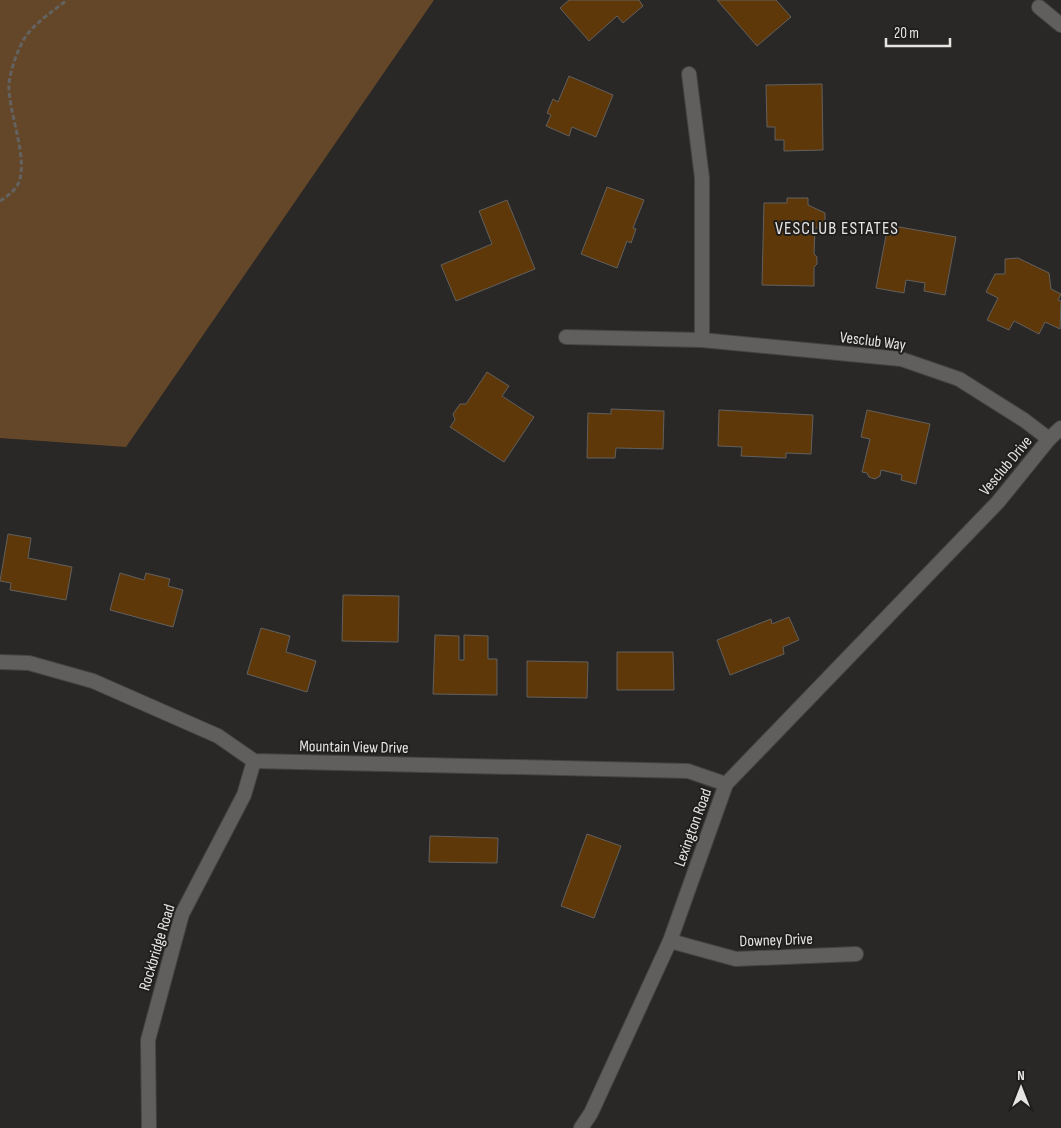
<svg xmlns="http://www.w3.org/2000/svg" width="1061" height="1128" font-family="'Sofia Sans Condensed',sans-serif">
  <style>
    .green { fill: #644728 }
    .building { fill: #5e3809; stroke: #62605e }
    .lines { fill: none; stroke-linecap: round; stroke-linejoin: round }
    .minor-casing { stroke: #454442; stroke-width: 16 }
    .path { stroke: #646260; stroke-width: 3; stroke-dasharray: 5 2.5; stroke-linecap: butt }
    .minor { stroke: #615f5d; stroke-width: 14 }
    .labels { text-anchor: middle; stroke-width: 4; stroke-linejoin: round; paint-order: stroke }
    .street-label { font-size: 16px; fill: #e6e5e3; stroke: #201e1d }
    .neighbourhood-label { font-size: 18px; letter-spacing: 1px; fill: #e6e5e3; stroke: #201e1d }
  </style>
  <rect width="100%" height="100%" fill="#2a2826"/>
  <path class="green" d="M0,0H434L126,447L0,438Z"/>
  <g class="building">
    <path d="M569,0H639L643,6L623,23L617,16L589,41L560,8Z"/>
    <path d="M717,0H776L791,17L757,46Z"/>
    <path d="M569,76L613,95L596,137L572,127L569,136L546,126L551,115L547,113L553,99L558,102Z"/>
    <path d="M822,84L823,150L784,151V140H775V127H767L766,85Z"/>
    <path d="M607,187L644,200L633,228L636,229L631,243L627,241L617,268L581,254Z"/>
    <path d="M787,198H808V205L825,213V223L820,228H815L814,254L817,257V264L814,267V286L762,285L764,203H787Z"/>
    <path d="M507,200L535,269L456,301L441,265L492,244L479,211Z"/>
    <path d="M888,225L956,237L945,295L924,291L925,283L906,280L904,293L876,288Z"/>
    <path d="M1018,258L1049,273L1051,289L1061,294L1058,300L1061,301L1060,329L1045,322L1039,334L1014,321L1009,330L987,320L998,298L986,292L995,274H1005V259Z"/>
    <path d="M487,372L509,386L502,396L534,417L504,462L450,427L455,420L453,414L460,404H466Z"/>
    <path d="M611,409L664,411L663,449L616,448L615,458H587L588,413L611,414Z"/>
    <path d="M719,410L813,415L811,454L786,453V458L741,456L742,447L718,446Z"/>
    <path d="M867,410L930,424L916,484L901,480L902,475L881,470L880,476L875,479L869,477L867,473L862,472L870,439L861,437Z"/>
    <path d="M8,534L31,538L28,558L72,567L66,600L10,590L11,583L0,581Z"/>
    <path d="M120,573L144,580L146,573L170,579L168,586L183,590L173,627L110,610Z"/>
    <path d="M343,595L399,596L398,642L342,641Z"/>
    <path d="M789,617L799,640L783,647L784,654L730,675L717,640L771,619L772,624Z"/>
    <path d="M261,628L290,636L286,652L316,661L307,692L247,674Z"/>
    <path d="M435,635L459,636V660H464V635L488,636V659H497V695L433,694Z"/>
    <path d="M617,652H673L674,690H617Z"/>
    <path d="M527,661L588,662L587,698L527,697Z"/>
    <path d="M587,834L621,846L594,918L561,906Z"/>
    <path d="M430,836L498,838L497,863L429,862Z"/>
  </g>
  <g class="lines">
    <defs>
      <g id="minor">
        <path d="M1039,7L1061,25"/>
        <path d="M689,74L702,178V340"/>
        <path d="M566,337L702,340L901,359L959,379L1024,420L1049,439"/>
        <path d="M0,662L29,663L93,681L218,736L254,761L688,771L726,784"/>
        <path d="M670,941L736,959L856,954"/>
        <path d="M149,1128L148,1040L182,914L244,795L254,761"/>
        <path d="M581,1128L591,1113L670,941L726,784L998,502L1049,439L1061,428"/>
      </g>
    </defs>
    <use href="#minor" class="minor-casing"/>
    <path class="path" d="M0,201C6,197 13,192 17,186C31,162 7,111 9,83C11,68 17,52 24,39C34,23 52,12 67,0"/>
    <use href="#minor" class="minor"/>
  </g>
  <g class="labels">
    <g class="street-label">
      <text transform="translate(873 340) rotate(7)" y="6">Vesclub Way</text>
      <text transform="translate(1005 465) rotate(-50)" y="6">Vesclub Drive</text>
      <text transform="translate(354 746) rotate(1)" y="6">Mountain View Drive</text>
      <text transform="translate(692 827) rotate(-70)" y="6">Lexington Road</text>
      <text transform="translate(776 939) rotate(-2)" y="6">Downey Drive</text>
      <text transform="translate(156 947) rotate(-73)" y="6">Rockbridge Road</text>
    </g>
    <g class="neighbourhood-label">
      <text x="837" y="234">VESCLUB ESTATES</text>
    </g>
  </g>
  <g transform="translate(1021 1088)" stroke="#201e1d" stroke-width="4" paint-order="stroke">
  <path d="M0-4L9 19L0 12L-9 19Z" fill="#e6e5e3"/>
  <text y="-8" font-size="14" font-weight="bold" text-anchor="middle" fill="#e6e5e3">N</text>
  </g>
  <path d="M886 38v8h64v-8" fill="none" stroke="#e6e5e3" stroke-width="2.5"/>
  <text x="894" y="38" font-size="15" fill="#e6e5e3" stroke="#201e1d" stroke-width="4" paint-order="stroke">20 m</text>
</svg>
